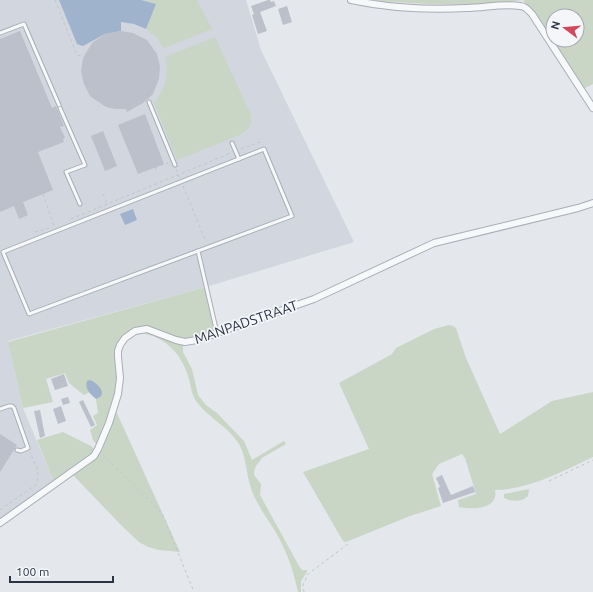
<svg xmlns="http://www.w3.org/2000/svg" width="593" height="592" font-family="Ubuntu,sans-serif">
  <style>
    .built { fill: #d2d6de }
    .green { fill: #c9d6c5; fill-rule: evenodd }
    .water { fill: #9fb4cc }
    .building { fill: #bbc0ca }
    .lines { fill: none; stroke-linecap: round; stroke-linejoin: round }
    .service-casing { stroke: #a9aeb7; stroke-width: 5 }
    .minor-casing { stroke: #a9aeb7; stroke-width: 8 }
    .path { stroke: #c2c5cb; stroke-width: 1; stroke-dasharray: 3 3; stroke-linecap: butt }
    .service { stroke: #f7f8fa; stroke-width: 3 }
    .minor { stroke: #f7f8fa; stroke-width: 6 }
    .labels { text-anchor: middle; stroke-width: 3.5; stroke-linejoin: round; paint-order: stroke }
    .street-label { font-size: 14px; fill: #2b3445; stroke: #f4f6f9 }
  </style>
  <rect width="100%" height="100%" fill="#e4e7ec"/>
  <path class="built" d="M0,0H246L261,50L354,242L206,287L8,341L23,408L54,482L0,519Z"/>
  <g class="green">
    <path d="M141,0H197L212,29L164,48L157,38L146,29L156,4Z"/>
    <path d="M370,0H593V84L583,89L575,76L523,0C472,8 421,4 370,0ZM553,16H577V40H553Z"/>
    <path d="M215,37L251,115C252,124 250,129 242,134L177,160L154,103C165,89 170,74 165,57Z"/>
    <path d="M206,287L217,330C206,334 195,339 184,339C171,339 157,331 145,327L119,343L116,395L111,413L98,443L96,444L93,440L90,430L97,425L93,416L98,413L96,399L100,398L87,390L90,392L84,395L69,383L65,373L46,379L53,402L23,408L8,342Z"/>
    <path d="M449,325L453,326L456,328L466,358L500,434L552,401L593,392V457C561,472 531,489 495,490C499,509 473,510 459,507L458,500L476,494L465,458L462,454L439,464L432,474L441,506L410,516L346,542L343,541L303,472L369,449L339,383L392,354L396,348L434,329Z"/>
    <path d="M146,332H148L183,344V352L192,369L198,395L206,405L217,413L244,441L252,460L284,441L286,444L262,458L256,466L254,471V475L261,484L260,495L299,566L302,570H307V572L301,581V592H298C294,573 288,555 279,538C270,521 255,504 250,485C246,472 246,456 239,444C228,426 208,418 196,401C191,394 191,384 188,376C182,355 166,338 145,334Z"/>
    <path d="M116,411L180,552L159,550L148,547L139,542L121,525L73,475L96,459L103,446Z"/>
    <path d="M63,432L91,446L95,450L90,456L54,482L37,440Z"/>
    <path d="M529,489L528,496C521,502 512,502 504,498V494Z"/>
  </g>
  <g class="water">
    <path d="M59,0H141L156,4L146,29L134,24L121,22V31L105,34L83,46L77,44Z"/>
    <path d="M133,209L137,220L125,225L120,214Z"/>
    <path d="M90,380C98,383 109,395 96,399C90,394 84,388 87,381Z"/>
  </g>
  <g class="building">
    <path d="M268,0H270L271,2L274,1L276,6L260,12L267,31L258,34L252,15L254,14L251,6Z"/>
    <path d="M287,6L292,22L283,25L278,9Z"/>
    <path d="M20,31L52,108L56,106L64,126L60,127L65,138L63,139L64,142L38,152L53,190L23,202L28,215L19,219L14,206L0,212V39Z"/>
    <path d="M121,31L133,33L147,40L157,54L160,66L159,79L153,94L143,103L127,112L126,109H115L106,107L90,96L84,84L81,71L83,58L92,43L105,34Z"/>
    <path d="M145,114L164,164L138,174L118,125Z"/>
    <path d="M103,131L117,166L105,171L91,136Z"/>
    <path d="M64,374L68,386L55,390L51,379Z"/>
    <path d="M68,397L70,403L63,405L61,399Z"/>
    <path d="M83,400L95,425L91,427L79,402Z"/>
    <path d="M61,406L66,421L58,424L53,409Z"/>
    <path d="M40,410L45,436L40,438L34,411Z"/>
    <path d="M0,434L17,445L0,472Z"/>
    <path d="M442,475L451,495L473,486L475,492L443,503L438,488L440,487L436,478Z"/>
  </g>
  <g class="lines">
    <defs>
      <g id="service">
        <path d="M0,33L24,24L59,105"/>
        <path d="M149,102L175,165"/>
        <path d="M60,108L85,165L66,172L80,204"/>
        <path d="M232,143L239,159"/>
        <path d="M264,149L292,216L29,314L3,252Z"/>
        <path d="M198,251L217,333"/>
        <path d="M0,409L9,406H12L14,408L28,448L21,451L17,450"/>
      </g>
      <g id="minor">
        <path d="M351,0C389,8 429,10 467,8C484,8 503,3 520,6C525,6 528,10 532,14L593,108"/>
        <path d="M0,523L94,456L98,449L109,423L118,394L120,378L118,357V351L120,345L125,338L135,331L147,329L176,340L185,342L197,340L314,299L434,243L578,208L593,203"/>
      </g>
    </defs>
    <use href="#service" class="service-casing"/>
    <use href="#minor" class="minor-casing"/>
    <g class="path">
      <path d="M55,0L77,55L81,56"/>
      <path d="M241,149L260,142L261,144"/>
      <path d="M155,167L157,172"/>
      <path d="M155,168L168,163"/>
      <path d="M176,169L179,177"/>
      <path d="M183,186L206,242"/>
      <path d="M43,194L54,226"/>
      <path d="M103,194L107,203"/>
      <path d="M71,219L231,153"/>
      <path d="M35,232L49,228"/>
      <path d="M103,455L162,513L194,592"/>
      <path d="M549,481L593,460"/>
      <path d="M0,510L37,484L38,471L30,452"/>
      <path d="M304,592L303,585L308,574L348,544"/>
    </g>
    <use href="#service" class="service"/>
    <use href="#minor" class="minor"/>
  </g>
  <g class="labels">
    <g class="street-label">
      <text transform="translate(246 322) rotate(-19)" y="5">MANPADSTRAAT</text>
    </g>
  </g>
  <g transform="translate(565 28) rotate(286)"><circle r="19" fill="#f4f6f9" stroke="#a4a8b1"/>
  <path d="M0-3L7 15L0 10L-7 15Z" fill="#d1495b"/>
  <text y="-6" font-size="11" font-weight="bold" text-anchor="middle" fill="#2b3445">N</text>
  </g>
  <path d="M10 576v6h103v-6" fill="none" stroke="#2b3445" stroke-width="2"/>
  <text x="16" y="576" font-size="12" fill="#2b3445" stroke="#f4f6f9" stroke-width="3" paint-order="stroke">100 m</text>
</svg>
